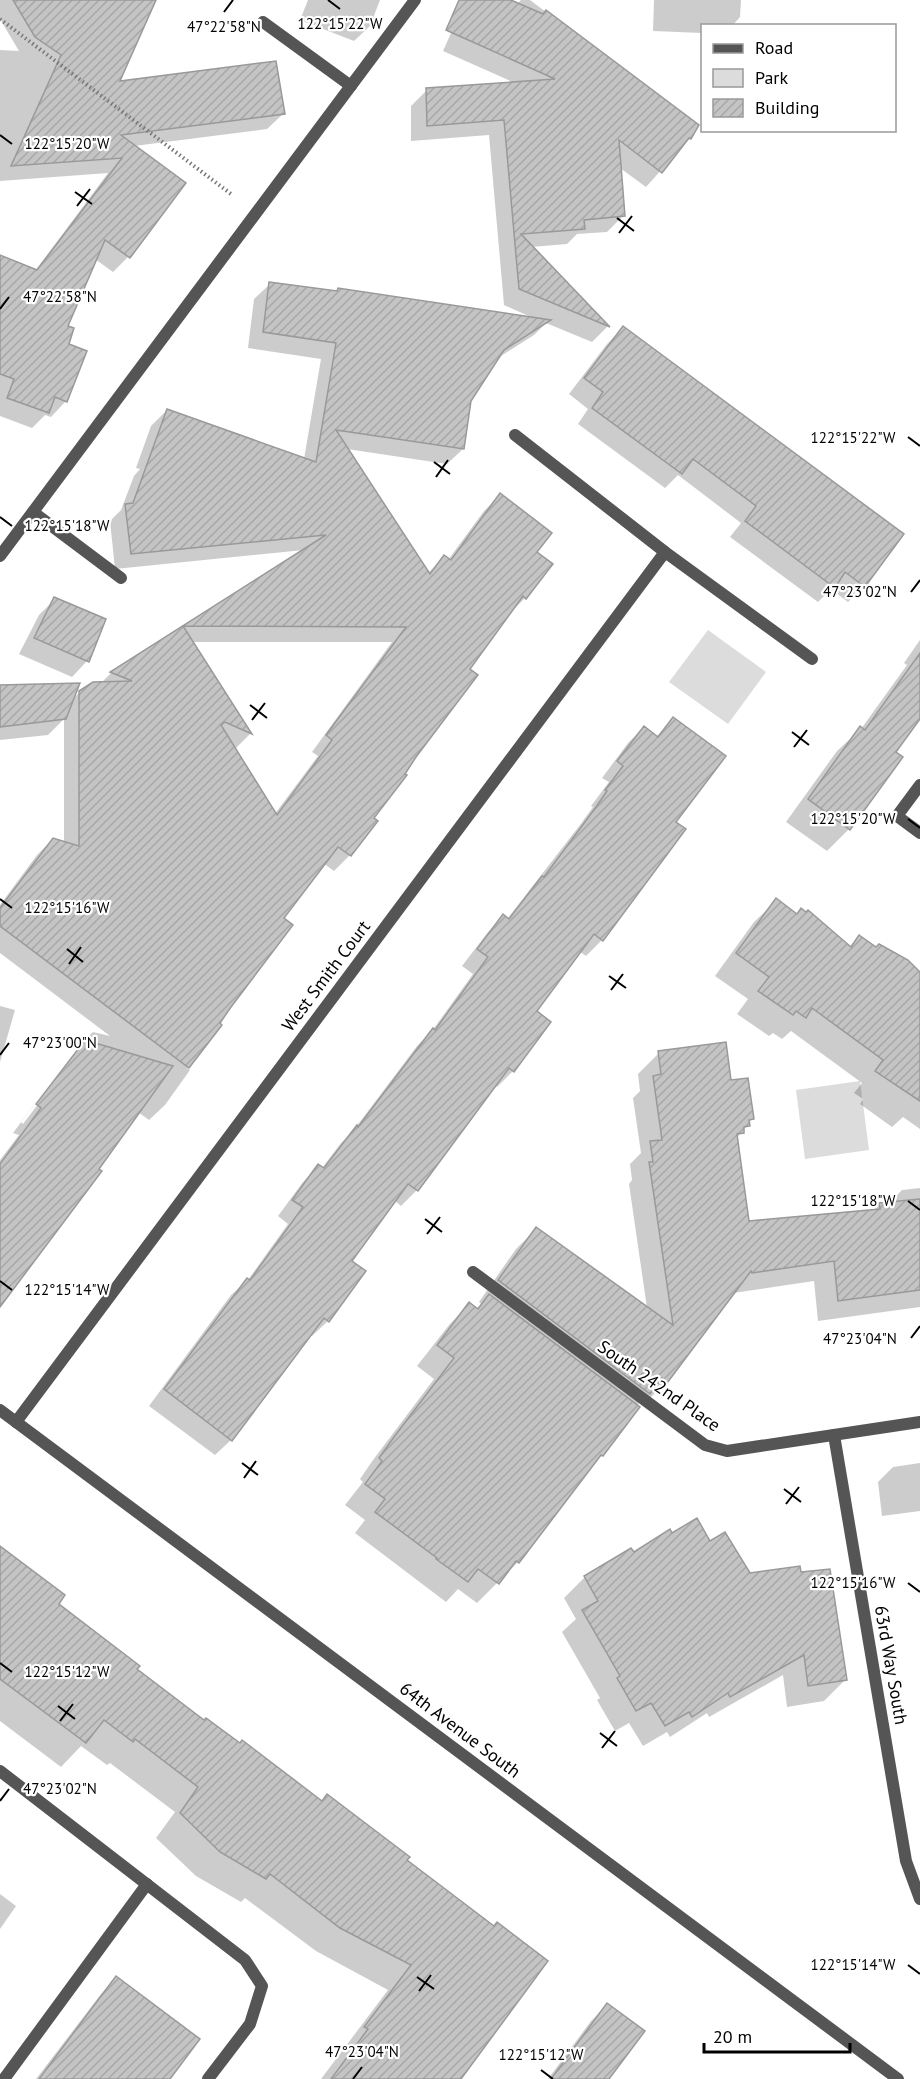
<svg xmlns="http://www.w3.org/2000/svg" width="920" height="2079" font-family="'PT Sans',sans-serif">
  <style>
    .green { fill: #dcdcdc }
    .shadow { fill: #0003; fill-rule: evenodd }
    .building { fill: url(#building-hatch); stroke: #999; stroke-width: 1.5; fill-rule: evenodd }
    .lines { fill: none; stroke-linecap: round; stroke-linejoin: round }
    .path { stroke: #777; stroke-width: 4; stroke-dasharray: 1.5 3; stroke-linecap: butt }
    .service { stroke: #555; stroke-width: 12 }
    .minor { stroke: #555; stroke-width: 12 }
    .tertiary { stroke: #555; stroke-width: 12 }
    .ticks { fill: none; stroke: #000; stroke-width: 2 }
    .labels { text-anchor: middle; stroke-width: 4.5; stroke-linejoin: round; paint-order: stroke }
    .street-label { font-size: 18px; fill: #000; stroke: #fff }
    .ticks-label { font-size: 15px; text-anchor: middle; fill: #000; stroke: #fff; stroke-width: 4.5; stroke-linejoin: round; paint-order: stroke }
  </style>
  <defs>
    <pattern id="building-hatch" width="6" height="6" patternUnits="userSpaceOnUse" patternTransform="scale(1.5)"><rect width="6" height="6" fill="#c4c4c4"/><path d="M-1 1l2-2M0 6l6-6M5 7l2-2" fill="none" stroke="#a7a7a7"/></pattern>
  </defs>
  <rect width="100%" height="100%" fill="#fff"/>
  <g class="green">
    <path d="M708,630L766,672L728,724L669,682Z"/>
    <path d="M860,1081L869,1150L805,1159L796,1090Z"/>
  </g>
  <g class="shadow">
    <path d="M0,0H154L118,83L283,114L267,129L134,146L128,257L113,272L95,259L66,327V401L51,417L45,415L32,428L0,416V260L35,271L108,173L0,181V50L19,51L0,19Z"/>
    <path d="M308,0H380L370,26L354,41L300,20Z"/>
    <path d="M468,0H508L517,4L521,0H530L697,126L690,138L646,187L620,168L623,216L607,232L577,234L567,244L531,247L607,327L592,342L546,323L534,335L496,359L469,401L463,449L447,464L347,449L428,573L444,557L448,560L484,511L500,495L535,552L525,598L510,613L468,669L415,756L372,819L375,821L350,855L334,871L323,863L282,918L218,1024L220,1025L187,1068L190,1070L165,1105L149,1120L138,1112L0,1295V1160L19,1135L13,1133L78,1046L21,1122L23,1124L82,1046H78L93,1032L110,1036L0,953V905L37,855L53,839L64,843V719L48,735L0,740V687L72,700L80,692L100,684L111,673L304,550L115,569L110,521L121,510L134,476L140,469L136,468L151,426L167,410L304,459L321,359L248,348L254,299L270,284L335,293L338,290L533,318L504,305L489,135L411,141V106L427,90L515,83L443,51L464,4ZM191,642H392L312,752L318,756L274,815L234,750L250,734Z"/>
    <path d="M654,0H741L740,17L732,26H702V33L653,31Z"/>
    <path d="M623,328L864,586L848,602L831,589L818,602L730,537L741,523L678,475L665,488L578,424L588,409L569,394L607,344Z"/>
    <path d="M55,599L104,620L87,661L72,677L19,654L39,615Z"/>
    <path d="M920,640V717L894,753L849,829L827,851L786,822L837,751L861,729L907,665L904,663Z"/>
    <path d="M673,719L674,822L602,940L586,956L579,951L535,1011L513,1071L497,1087L495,1085L417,1190L401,1206L394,1200L350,1261L328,1321L312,1336L309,1334L231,1440L215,1455L149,1406L231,1295L248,1280L288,1224L278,1216L303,1182L319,1166L322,1168L341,1143L353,1131L417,1046L432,1031L473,974L462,966L488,932L504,916L507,919L580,825L593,807L591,806L609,782L602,778L628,743L644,727L656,737Z"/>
    <path d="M777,900L796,915L801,910L849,947L859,937L920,974V1129L903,1117L892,1127L860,1104L863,1099L854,1093L862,1083L791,1031L782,1039L773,1033L769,1036L737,1014L748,999L715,976L754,922Z"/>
    <path d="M0,1006L15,1010L0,1062Z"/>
    <path d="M659,1053L730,1082L752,1119L736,1139L748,1223L873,1211L880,1204L889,1203L902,1190L920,1188V1307L818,1321L814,1281L733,1293L666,1382L646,1402L642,1400L636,1406L602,1455L590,1467L518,1562L477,1603L458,1589L446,1602L355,1533L365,1520L345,1505L363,1482L360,1479L373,1460L434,1379L417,1366L449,1325L469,1304L476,1309L481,1304L479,1302L516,1249L536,1229L647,1308L629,1184L632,1180L630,1164L641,1153L633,1098L640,1091L638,1074Z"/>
    <path d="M920,1463V1511L882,1516L878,1482L893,1467Z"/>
    <path d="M671,1535L709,1543L749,1575L845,1680L824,1701L787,1707L783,1675L709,1717L707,1713L670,1737L667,1732L643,1746L629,1723L615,1731L597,1700L600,1698L562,1632L576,1619L564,1598L585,1577Z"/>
    <path d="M0,1548L56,1604L135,1669L204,1721L405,1860L458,2079H321L388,1990L316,1951L245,1898L241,1902L196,1876L156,1838L175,1812L110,1763L107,1765L81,1746L61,1767L0,1721Z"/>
    <path d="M0,1894L16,1906L0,1929Z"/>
    <path d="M116,1978L168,2079H36L101,1994Z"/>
    <path d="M607,2005V2079H548L591,2021Z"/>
  </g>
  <g class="building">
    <path d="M13,0H156L120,81L276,61L285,114L121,135L186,183L130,258L105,240L68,326L74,328L69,344L87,351L67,402L55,397L49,413L7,398L14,379L0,374V255L37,270L122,158L11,166L61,55L35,37Z"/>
    <path d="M459,0H511L543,14L546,10L699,125L691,139L689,138L662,173L619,140L625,216L584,220L585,229L521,234L610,327L519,289L504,120L427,126L426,88L555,79L446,30Z"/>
    <path d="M269,282L337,291L338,288L551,320L504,350L471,401L464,449L336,430L430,574L444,555L451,560L500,493L552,533L537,552L553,564L526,599L523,596L470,669L478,675L416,757L405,774L407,775L374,818L378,821L351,856L338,847L284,918L293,925L231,1007L220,1023L222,1025L189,1068L0,926V908L53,838L79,846V691L93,682L132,681L110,672L326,535L131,554L125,504L133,503L167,409L316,462L336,343L263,332ZM183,626L406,627L326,735L332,740L277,815L221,725L225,722L252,734Z"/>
    <path d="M623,326L904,534L865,587L845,572L835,588L745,521L756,506L693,459L682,474L592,408L603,392L584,378Z"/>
    <path d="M54,597L106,619L89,662L34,638Z"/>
    <path d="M920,653V719L896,752L903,757L850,830L808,799L860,726L865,730Z"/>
    <path d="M80,683L66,719L0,727V685Z"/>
    <path d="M673,717L726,756L676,822L686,829L603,941L594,934L537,1011L551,1022L514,1072L509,1068L418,1191L408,1184L352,1261L366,1271L329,1322L324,1318L232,1441L164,1389L247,1278L250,1280L303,1207L292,1200L318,1164L324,1168L357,1125L358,1127L433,1028L435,1030L488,957L477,949L503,914L509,919L542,876L544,877L596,807L607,791L605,790L623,766L617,761L644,726L658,737Z"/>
    <path d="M776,898L797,914L801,908L806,912L808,910L851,947L859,935L876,947L879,944L908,960L920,972V1101L875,1071L883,1060L812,1008L806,1018L796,1011L793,1015L758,991L769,977L736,953Z"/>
    <path d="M85,1040L173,1066L99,1169L102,1171L0,1307V1164L41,1108L36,1104Z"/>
    <path d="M726,1042L731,1080L748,1078L754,1119L749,1120L750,1126L744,1127V1133L737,1134L749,1221L880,1209L879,1203L920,1199V1290L838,1301L834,1261L752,1273L751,1271L667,1383L662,1378L650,1394L498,1280L536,1227L673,1325L649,1162H653L650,1141L662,1140L653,1076L661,1074L658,1051Z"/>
    <path d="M489,1294L640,1407L603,1456L601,1455L519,1563L516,1561L499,1584L478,1569L468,1582L436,1559L437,1558L375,1512L385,1499L365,1484L382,1461L379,1458L394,1437L454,1358L437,1345L469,1302L478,1309Z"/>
    <path d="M697,1518L710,1541L725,1532L750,1573L800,1566L801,1572L830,1569L847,1680L808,1686L804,1655L730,1697L728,1693L692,1717L689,1712L665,1726L651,1703L636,1711L617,1678L620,1676L582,1610L598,1601L584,1576L631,1548L634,1552L670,1529L672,1533Z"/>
    <path d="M0,1546L65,1595L59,1604L140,1666L137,1669L204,1720L206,1718L240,1743L242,1740L322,1801L327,1794L410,1857L407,1860L494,1926L497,1922L548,1961L461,2079H331L368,2029L364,2027L411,1965L340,1928L270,1874L266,1879L220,1852L180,1813L198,1787L135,1739L133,1742L104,1720L86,1743L0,1679Z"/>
    <path d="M116,1976L200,2039L170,2079H39Z"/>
    <path d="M607,2003L645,2031L609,2079H551Z"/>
  </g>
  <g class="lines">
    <path class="path" d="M0,19L231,194"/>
    <g class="service">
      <path d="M263,22L351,86"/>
      <path d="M515,435L665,552L812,659"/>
      <path d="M33,512L121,578"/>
      <path d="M0,1771L245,1960L262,1986L250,2024L208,2079"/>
      <path d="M4,2079L147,1884"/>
    </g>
    <g class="minor">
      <path d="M0,556L415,0"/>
      <path d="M920,785L897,816L920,833"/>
      <path d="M473,1272L705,1445L727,1451L920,1422"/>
      <path d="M16,1422L665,552"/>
      <path d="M834,1435L906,1861L920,1899"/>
    </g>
    <path class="tertiary" d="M0,1410L898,2079"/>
  </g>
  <path class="ticks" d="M328,0L340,9M224,12L233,0M0,135L12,144M75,192L92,204M77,206L90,189M617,218L634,231M619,233L632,216M0,309L9,297M908,437L920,446M434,462L450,474M436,477L448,460M0,517L12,526M911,592L920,580M250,705L267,718M252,720L265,703M792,732L809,745M794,747L807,730M908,819L920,828M0,899L12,908M67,949L83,962M69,964L81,947M609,976L626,988M611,990L623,974M0,1055L9,1043M908,1201L920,1210M425,1219L442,1232M427,1234L440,1217M0,1281L12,1290M911,1338L920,1326M242,1463L258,1475M244,1478L256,1461M784,1489L801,1502M786,1504L799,1487M908,1583L920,1592M0,1663L12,1672M58,1706L75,1719M60,1721L73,1704M600,1733L617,1746M602,1748L615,1731M0,1801L9,1789M908,1965L920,1974M417,1977L434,1989M419,1991L431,1975M541,2070L553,2079M353,2079L362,2067"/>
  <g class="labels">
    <g class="street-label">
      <text transform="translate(326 976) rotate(-53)" y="6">West Smith Court</text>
      <text transform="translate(659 1386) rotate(35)" y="6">South 242nd Place</text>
      <text transform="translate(891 1665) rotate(80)" y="6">63rd Way South</text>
      <text transform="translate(460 1730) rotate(37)" y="6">64th Avenue South</text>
    </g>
  </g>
  <g class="ticks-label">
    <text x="340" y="29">122°15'22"W</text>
    <text x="224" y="32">47°22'58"N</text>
    <text x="67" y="149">122°15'20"W</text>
    <text x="60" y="302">47°22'58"N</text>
    <text x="853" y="443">122°15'22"W</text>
    <text x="67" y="531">122°15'18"W</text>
    <text x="860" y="597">47°23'02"N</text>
    <text x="853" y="824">122°15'20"W</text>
    <text x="67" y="913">122°15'16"W</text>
    <text x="60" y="1048">47°23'00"N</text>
    <text x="853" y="1206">122°15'18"W</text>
    <text x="67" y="1295">122°15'14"W</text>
    <text x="860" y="1344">47°23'04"N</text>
    <text x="853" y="1588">122°15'16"W</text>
    <text x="67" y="1677">122°15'12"W</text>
    <text x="60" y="1794">47°23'02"N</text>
    <text x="853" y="1970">122°15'14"W</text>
    <text x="362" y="2057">47°23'04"N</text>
    <text x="541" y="2060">122°15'12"W</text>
  </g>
  <rect x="701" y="24" width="195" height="108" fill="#ffffff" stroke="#999999" stroke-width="1.5"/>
  <rect x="713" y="44" width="30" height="9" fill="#555555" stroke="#999999" stroke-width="1.5"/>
  <text x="755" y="54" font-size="18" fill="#000000">Road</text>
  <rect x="713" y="69" width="30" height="18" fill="#dcdcdc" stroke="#999999" stroke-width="1.5"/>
  <text x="755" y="84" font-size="18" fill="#000000">Park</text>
  <rect x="713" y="99" width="30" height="18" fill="url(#building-hatch)" stroke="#999999" stroke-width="1.5"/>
  <text x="755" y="114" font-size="18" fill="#000000">Building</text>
  <path d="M704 2043v9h146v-9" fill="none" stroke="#000000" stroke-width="3"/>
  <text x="713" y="2043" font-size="18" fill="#000000" stroke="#ffffff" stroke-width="4.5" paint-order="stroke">20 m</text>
</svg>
